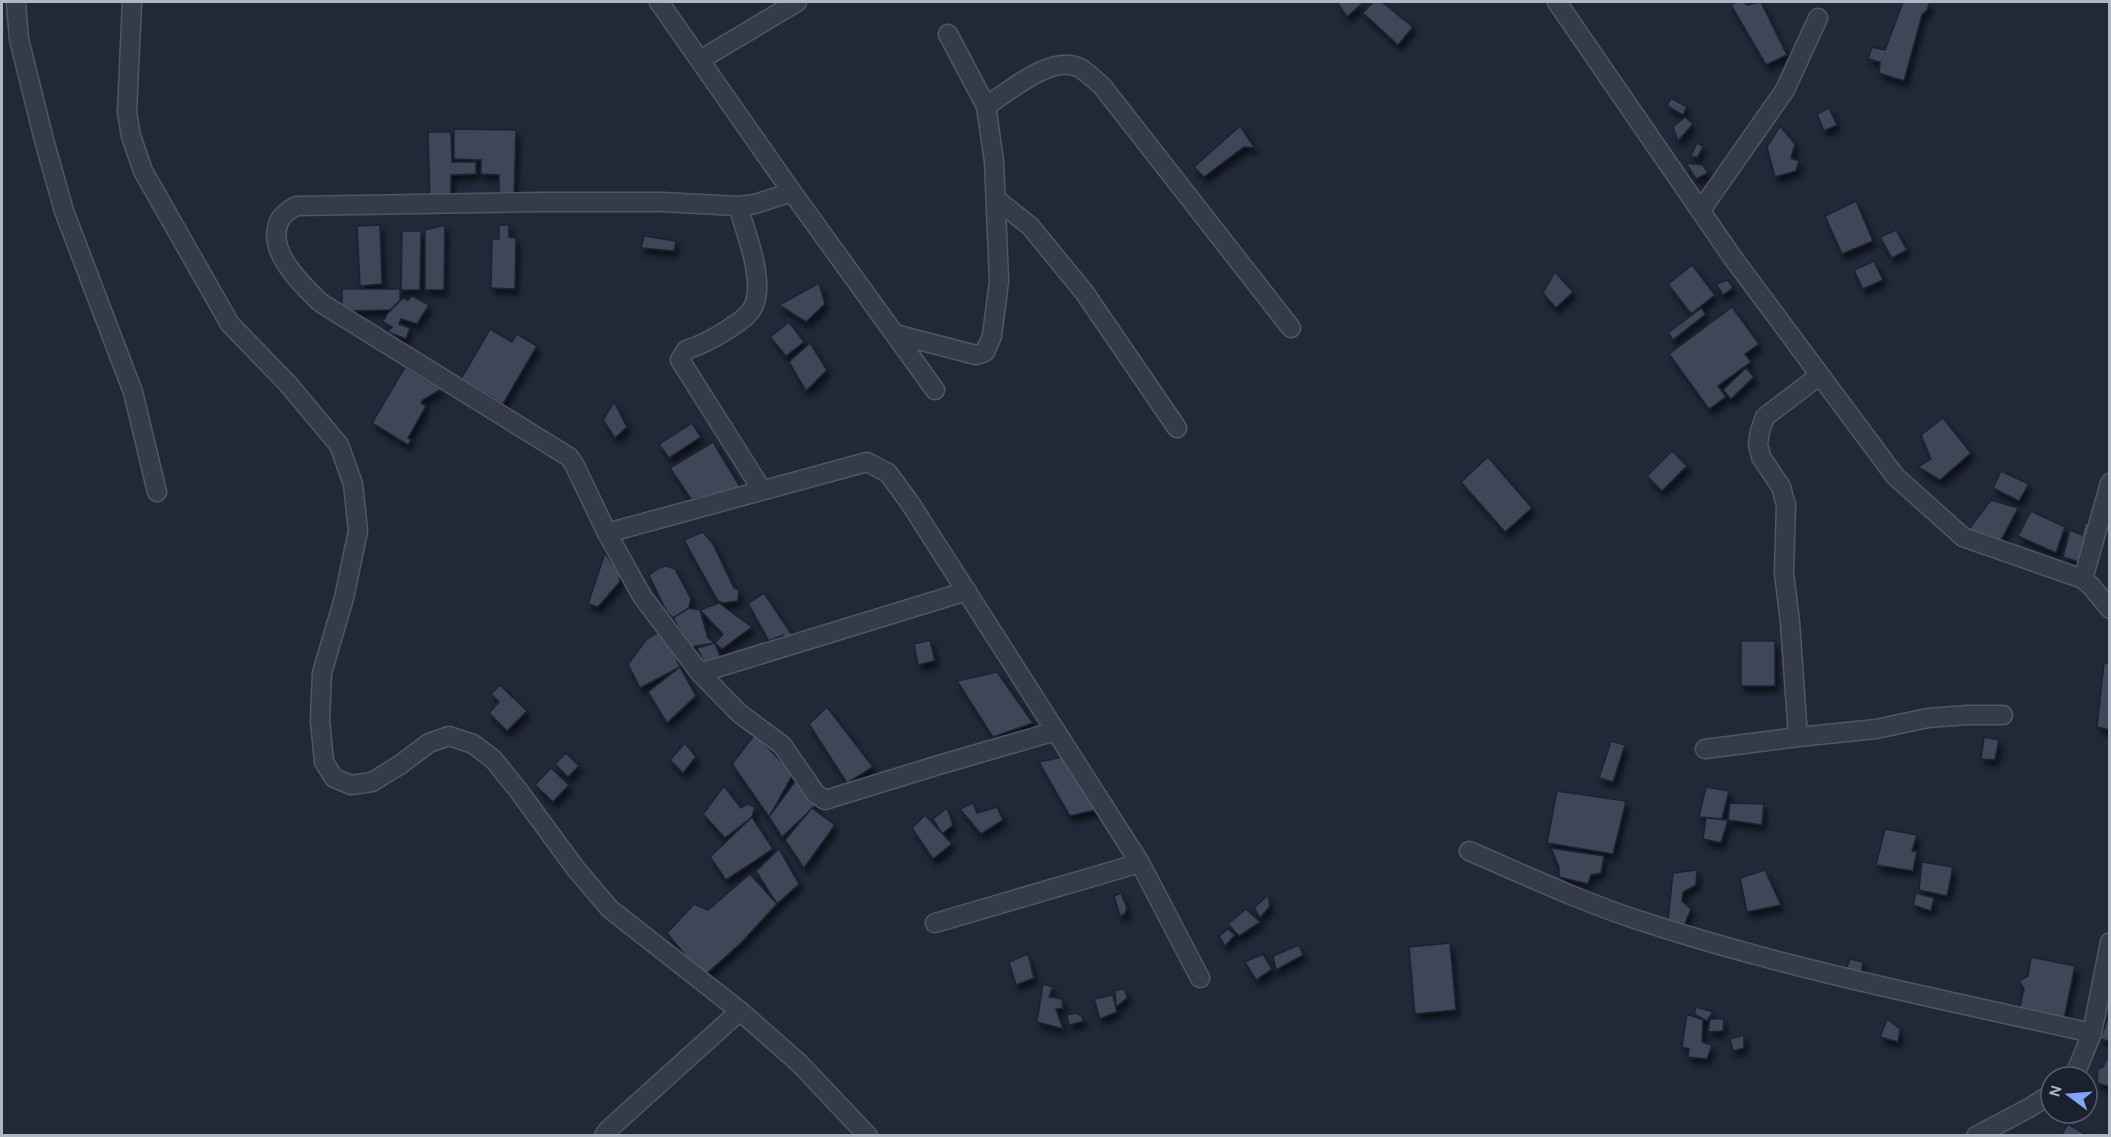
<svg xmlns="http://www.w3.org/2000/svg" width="2111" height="1137" font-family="Karla,sans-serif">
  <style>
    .building { fill: #3d4659; stroke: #1c2230; stroke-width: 1.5; filter: url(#shadow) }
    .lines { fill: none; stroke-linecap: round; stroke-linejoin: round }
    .minor-casing { stroke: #505664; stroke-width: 21 }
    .minor { stroke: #353b49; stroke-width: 18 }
  </style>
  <defs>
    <filter id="shadow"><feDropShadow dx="3.5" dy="6" stdDeviation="3" flood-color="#0009"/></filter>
  </defs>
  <rect width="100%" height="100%" fill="#212939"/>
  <g class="building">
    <path d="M1337,2H1364L1347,17Z"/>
    <path d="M1369,2H1382L1413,27L1398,45L1363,13L1372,3Z"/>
    <path d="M1736,2H1744L1747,5L1761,2L1787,55L1766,65L1731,5Z"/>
    <path d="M1903,2H1930L1927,10L1922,15L1904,81L1879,73L1880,62L1868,59L1872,47L1885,50Z"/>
    <path d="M1671,98L1687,107L1683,115L1667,106Z"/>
    <path d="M1829,108L1837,125L1824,131L1817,114Z"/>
    <path d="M1685,117L1693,124L1678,141L1673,127Z"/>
    <path d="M1240,126L1255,148L1244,147L1204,177L1194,167Z"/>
    <path d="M1780,126L1795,144L1791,158L1799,161L1796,171L1775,177L1767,147Z"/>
    <path d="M454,129L516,130L514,199L499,198V175L481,174V160L454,159Z"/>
    <path d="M428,132H451L452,162H476V174L451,175V203H430Z"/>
    <path d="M1697,143L1703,146L1698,157H1690Z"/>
    <path d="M1686,163L1703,165L1708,173L1696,179Z"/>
    <path d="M1856,201L1873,241L1842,254L1825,216Z"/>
    <path d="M380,225L382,284L360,286L357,226Z"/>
    <path d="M445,225L444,290H425V230Z"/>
    <path d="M499,225H509V237L516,238L515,289L491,288L492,239H499Z"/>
    <path d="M1896,230L1907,250L1892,258L1880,237Z"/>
    <path d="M402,231H421L420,290H401Z"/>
    <path d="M644,236L676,241L674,251L641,248Z"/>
    <path d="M1874,261L1883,280L1863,289L1854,270Z"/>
    <path d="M1692,265L1715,295L1691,314L1668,284Z"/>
    <path d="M1555,272L1573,292L1556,308L1543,293Z"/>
    <path d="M1728,280L1733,288L1723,295L1716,284Z"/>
    <path d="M819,283L825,304L806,322L779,305Z"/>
    <path d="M342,289H400V300L390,310L342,311Z"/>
    <path d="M412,296L429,305L417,324L401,319L399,324L410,328L406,339L388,332L392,327L383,322L387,314L403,298L408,300Z"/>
    <path d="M1732,307L1759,344L1745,354L1751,362L1718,386L1726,397L1709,409L1669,354Z"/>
    <path d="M1701,308L1706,314L1673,340L1668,333Z"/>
    <path d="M789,322L804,342L786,356L770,337Z"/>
    <path d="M490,329L512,342L517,334L537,346L503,404L461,379Z"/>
    <path d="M810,343L827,370L806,391L789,362Z"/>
    <path d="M405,367L441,389L423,400L421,403L426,406L408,438L411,440L408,445L372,423Z"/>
    <path d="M1746,368L1754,377L1731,399L1723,390Z"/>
    <path d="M614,402L627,427L615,438L603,420Z"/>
    <path d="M1943,418L1971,453L1940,480L1918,467L1931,459L1921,435Z"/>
    <path d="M692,423L701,437L669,458L659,444Z"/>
    <path d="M713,442L740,487L730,493L691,499L670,468Z"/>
    <path d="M1672,451L1687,466L1662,491L1647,476Z"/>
    <path d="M1488,457L1532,508L1505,532L1461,482Z"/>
    <path d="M2001,471L2029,484L2019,501L1993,488Z"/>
    <path d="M1991,500L2018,508L1997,548L1966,533Z"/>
    <path d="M2031,511L2065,527L2056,553L2018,536Z"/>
    <path d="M2085,523H2092L2082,563L2063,557L2070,530L2082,535Z"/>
    <path d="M703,532L713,544L734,588L739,590L738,601L723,603L718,601L684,540Z"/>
    <path d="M605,553L620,574L619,583L598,607L588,604Z"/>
    <path d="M666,566L675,569L691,599L689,608L673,618L666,611L649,575L659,568Z"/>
    <path d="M764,593L794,638L786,643L783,635L769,641L748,603Z"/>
    <path d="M719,603L752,627L722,649L715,643L723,634L700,610Z"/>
    <path d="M689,608L700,610L708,638L715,643L690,647L673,618Z"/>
    <path d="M663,629L680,667L640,688L628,664L647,639Z"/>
    <path d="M930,640L935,661L918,665L914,644Z"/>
    <rect x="1741" y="641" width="34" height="45"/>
    <path d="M715,643L722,662L706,666L697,648Z"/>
    <path d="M2104,663H2110V730L2097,727Z"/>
    <path d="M680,667L696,696L667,723L648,692Z"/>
    <path d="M997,672L1033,723L993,737L957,681Z"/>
    <path d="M500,685L527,711L507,731L489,713L499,702L491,694Z"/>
    <path d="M827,707L873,767L847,783L809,724Z"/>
    <path d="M755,734L793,774L769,817L732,764Z"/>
    <path d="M1984,737L1999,740L1995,760L1981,759Z"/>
    <path d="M1611,741L1625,745L1613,782L1599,778Z"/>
    <path d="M685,743L696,757L683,773L670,760Z"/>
    <path d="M566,753L579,766L568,777L555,764Z"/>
    <path d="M1067,756L1104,808L1070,816L1039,762Z"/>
    <path d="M551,768L569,785L553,802L535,785Z"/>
    <path d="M796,780L815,806L782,837L769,817Z"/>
    <path d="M724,786L741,808L747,804L755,807L752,817L725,838L703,814Z"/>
    <path d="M1706,787L1729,791L1722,819L1699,817Z"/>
    <path d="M1557,791L1626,801L1613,854L1547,843Z"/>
    <path d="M973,803L977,813L997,807L1003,820L981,834L960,809Z"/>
    <path d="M1730,803L1764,804L1762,825L1728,820Z"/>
    <path d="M812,808L835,825L804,868L785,840Z"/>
    <path d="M947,808L953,825L942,834L933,819Z"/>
    <path d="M925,815L952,844L933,859L912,828Z"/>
    <path d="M752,817L773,849L726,880L710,857Z"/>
    <path d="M1706,818L1728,820L1721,843L1703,839Z"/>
    <path d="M1885,829L1917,835L1912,851H1917L1913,871L1876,865Z"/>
    <path d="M1551,848L1604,856L1601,873L1591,875L1588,884L1559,877V867Z"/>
    <path d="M779,849L799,884L777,904L756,871Z"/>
    <path d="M1922,862L1953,867L1947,896L1919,890Z"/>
    <path d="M1697,870L1696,885L1683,892L1682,901L1691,909L1683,928L1668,921L1673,873Z"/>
    <path d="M1765,870L1781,905L1747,912L1740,878Z"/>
    <path d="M750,874L777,904L741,943L703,977L667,933L694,904L708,910Z"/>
    <path d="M1121,893L1127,908L1125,914L1120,916L1114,896Z"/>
    <path d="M1916,893L1934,898L1931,911L1913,905Z"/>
    <path d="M1268,895L1270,906L1260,918L1254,908Z"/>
    <path d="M1246,909L1260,922L1239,936L1228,924Z"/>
    <path d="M1228,929L1235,935L1225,946L1219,936Z"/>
    <path d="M1450,943L1456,1010L1415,1014L1409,947Z"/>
    <path d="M1299,945L1303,955L1276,970L1273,956Z"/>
    <path d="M1028,954L1034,978L1016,985L1009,962Z"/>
    <path d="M1263,954L1272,969L1256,980L1245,962Z"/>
    <path d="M2031,957L2075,966L2064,1019L2019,1010L2024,989L2019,981L2028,976Z"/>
    <path d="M1850,959L1863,962L1861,976L1845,972Z"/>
    <path d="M1043,984L1053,987L1049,997L1062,999L1063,1008L1056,1009L1063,1029L1037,1022Z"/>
    <path d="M1125,989L1127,998L1116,1007L1115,990Z"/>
    <path d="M1113,995L1117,1012L1100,1019L1094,999Z"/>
    <path d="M1696,1007L1713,1012L1707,1021L1694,1014Z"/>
    <path d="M1076,1013L1082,1017L1084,1021L1069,1025L1067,1015Z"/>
    <path d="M1687,1014L1703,1020L1702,1042L1712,1045L1707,1059L1688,1057L1689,1049L1682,1047Z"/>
    <path d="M2108,1017H2110V1042L2101,1039Z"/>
    <path d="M1710,1019H1724L1723,1031L1708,1032Z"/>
    <path d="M1887,1019L1900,1029L1898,1042L1880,1037Z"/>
    <path d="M1744,1035V1048L1733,1051L1730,1039Z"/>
    <path d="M2110,1053V1087L2097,1083L2098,1069L2103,1067Z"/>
    <path d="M2068,1124L2088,1136H2061Z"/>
  </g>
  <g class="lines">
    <defs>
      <g id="minor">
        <path d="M16,2L19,39L44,140L64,211L133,392L157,492"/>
        <path d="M132,2L127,112L131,136L143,171L230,324L288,384L339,445L353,484L358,531L344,598L322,673L320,720L324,762L334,778L351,785L372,782L401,764L429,743L449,736L473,744L493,759L518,790L576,869L610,909L740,1011L799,1063L868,1136"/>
        <path d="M659,2L792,192L935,390"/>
        <path d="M1557,2L1733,258L1895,476L1963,537L2083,579L2091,586L2110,609"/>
        <path d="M700,60L797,2"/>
        <path d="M986,106C1009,92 1052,53 1080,68C1088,73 1095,80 1102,86L1291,328"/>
        <path d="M792,192L755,204L738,206L662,202H545L296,206C291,209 285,213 281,218C263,248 301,284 321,303L569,457L574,464L607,533L642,596L700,673L739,713L782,745L816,794L825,800L942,764L1056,731"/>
        <path d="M996,199L1030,226L1084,292L1177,428"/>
        <path d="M738,206C745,231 765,279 754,305C749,317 737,323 727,330C713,339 702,345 686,350L680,360L762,490"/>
        <path d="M1701,210L1785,90L1818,18"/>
        <path d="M895,334L976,355L985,352L992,336L999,281L994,161L986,106L948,34"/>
        <path d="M607,533L867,462L888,473L910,503L1140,863L1200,978"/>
        <path d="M2083,579L2110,483"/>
        <path d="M700,673L967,591"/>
        <path d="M1798,737L1876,729L1928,718L1967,715H2003"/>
        <path d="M1705,749L1798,737L1790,622L1784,573L1786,505L1781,487L1761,457L1758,444L1760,431L1765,417L1820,375"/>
        <path d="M1469,851C1525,875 1580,901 1638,920C1786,969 1940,999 2092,1033"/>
        <path d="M935,923L1140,863"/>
        <path d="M2074,1077L2092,1033L2110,942"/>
        <path d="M604,1136L608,1130L740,1011"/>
        <path d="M1976,1136L2029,1108L2051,1094"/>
      </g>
    </defs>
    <use href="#minor" class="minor-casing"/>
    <use href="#minor" class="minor"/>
  </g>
  <rect width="2111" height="1137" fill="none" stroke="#b0b6c6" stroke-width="6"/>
  <g transform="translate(2069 1095) rotate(286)"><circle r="28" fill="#1a202e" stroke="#565c6b" stroke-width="1.5"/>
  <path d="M0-4.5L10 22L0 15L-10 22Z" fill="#83a4f7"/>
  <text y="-9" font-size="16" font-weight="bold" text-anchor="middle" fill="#b0b6c6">N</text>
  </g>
</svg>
